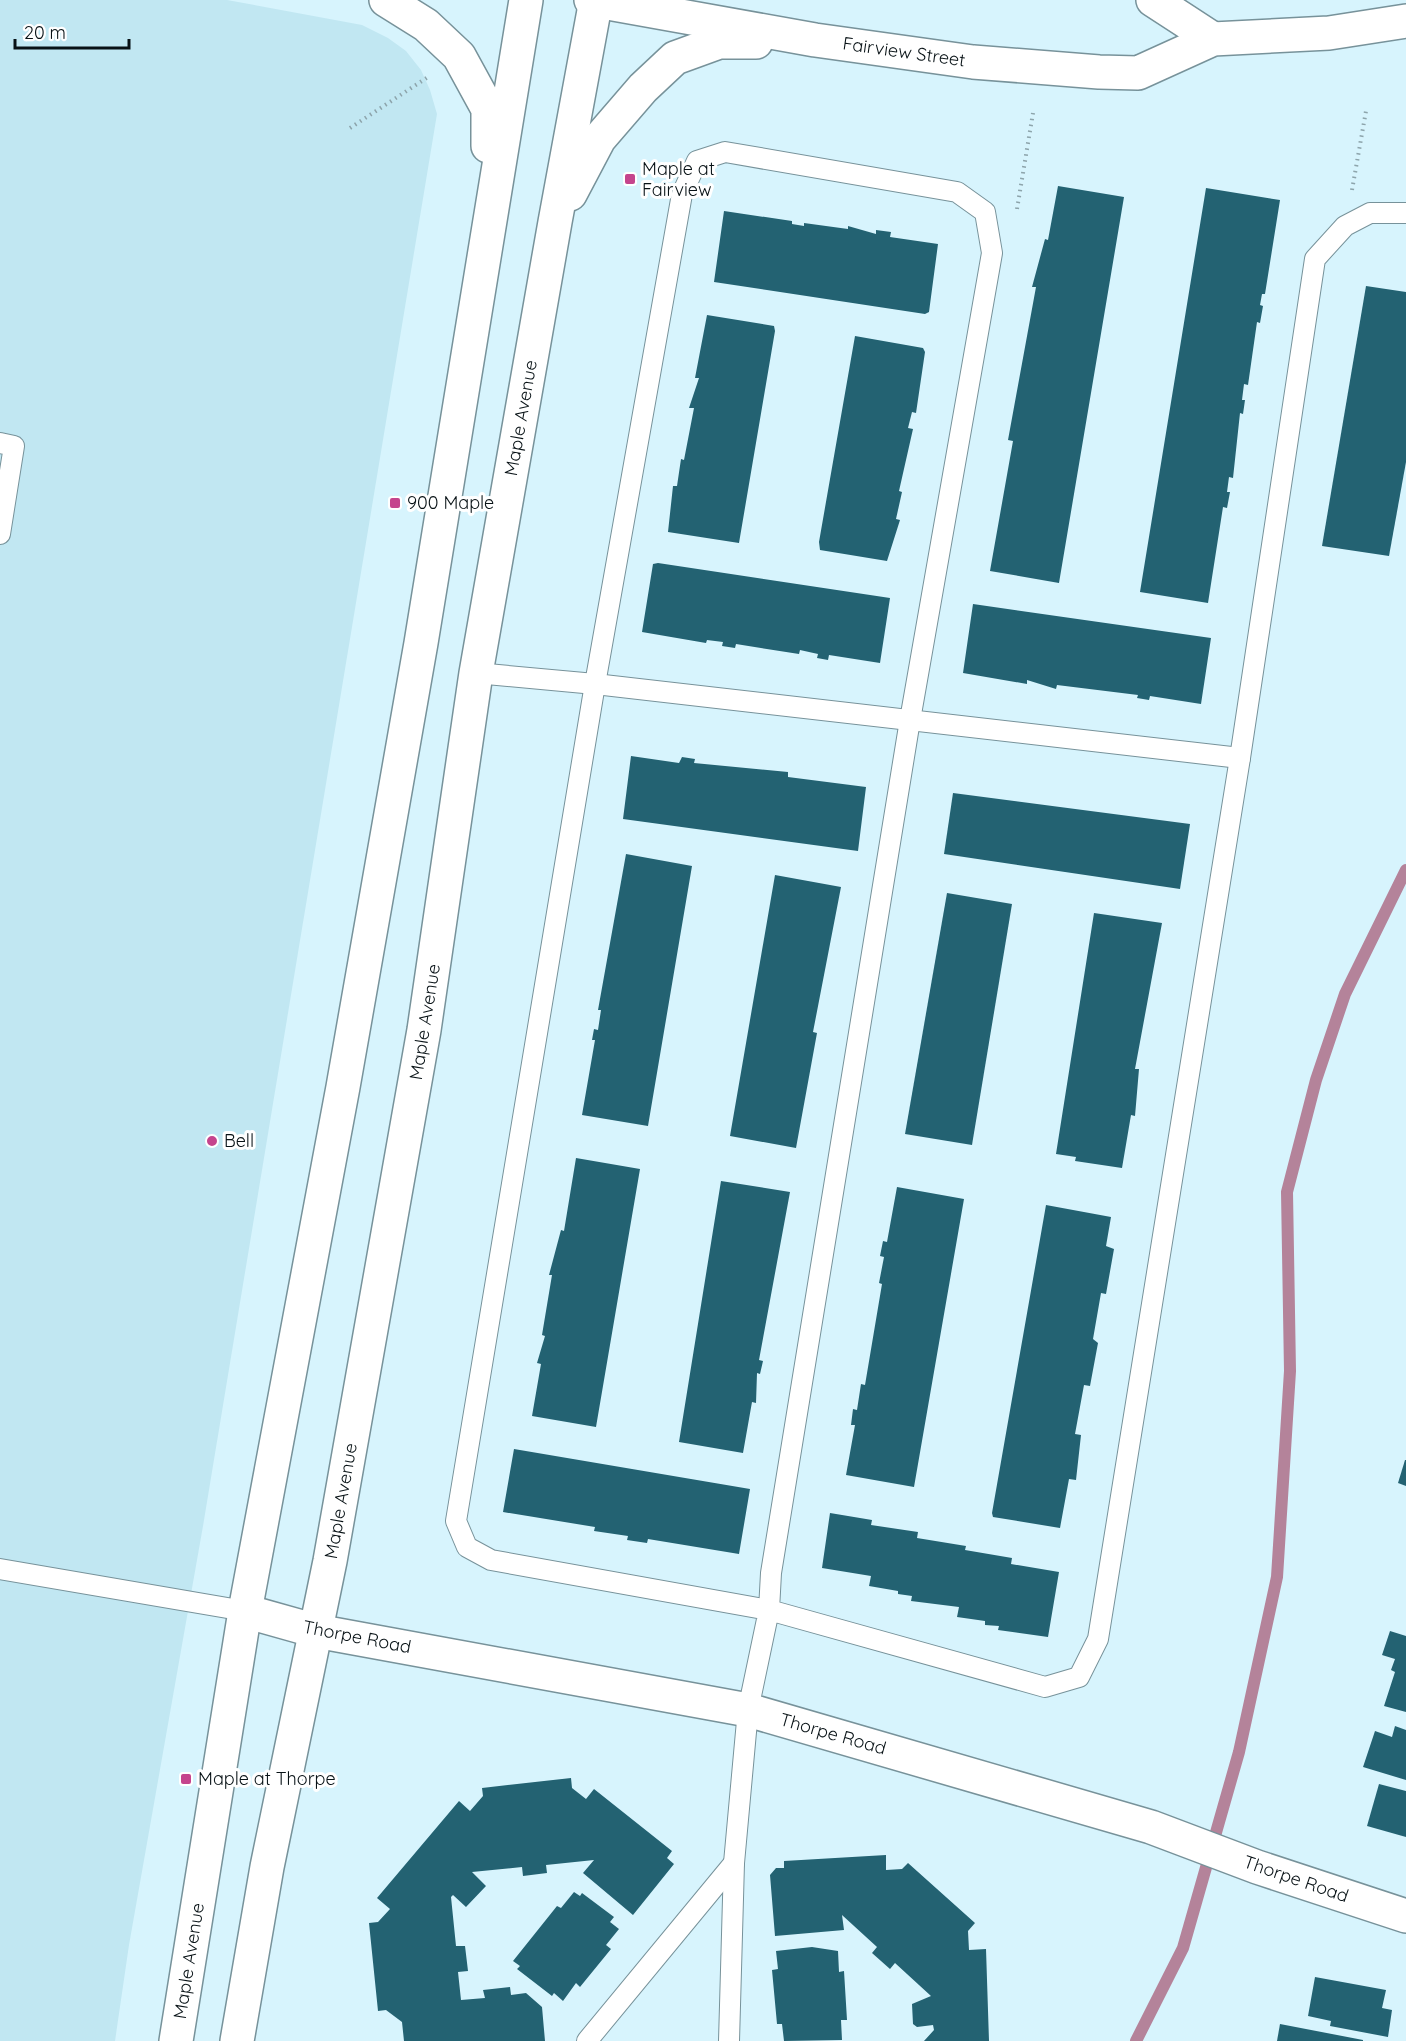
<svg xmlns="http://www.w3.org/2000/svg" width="1406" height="2041" font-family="Quicksand,sans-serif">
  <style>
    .built { fill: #c1e7f2 }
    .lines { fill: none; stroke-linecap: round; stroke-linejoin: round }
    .stream { stroke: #b4839a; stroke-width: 12 }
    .building { fill: #236272 }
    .service-casing { stroke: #77929a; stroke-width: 22 }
    .minor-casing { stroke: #77929a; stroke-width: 36 }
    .secondary-casing { stroke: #77929a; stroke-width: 36 }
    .path { stroke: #8da4ab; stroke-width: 4; stroke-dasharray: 1.5 4.5; stroke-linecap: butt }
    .service { stroke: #fff; stroke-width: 20 }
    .minor { stroke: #fff; stroke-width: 33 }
    .secondary { stroke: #fff; stroke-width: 33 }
    .poi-dot { fill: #c5448d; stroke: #fff; stroke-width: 2 }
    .labels { text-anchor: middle; stroke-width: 6; stroke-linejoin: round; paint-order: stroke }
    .street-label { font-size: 18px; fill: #081216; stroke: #fff }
    .poi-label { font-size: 18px; fill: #081216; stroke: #fff; text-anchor: start }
  </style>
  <rect width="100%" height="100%" fill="#d7f4fd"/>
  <path class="built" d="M0,0H227L362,25L388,38L406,51L421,70L430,90L437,114L203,1526L129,1945L115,2041H0Z"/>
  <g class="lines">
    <path class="stream" d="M1136,2041L1183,1948L1239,1752L1277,1577L1290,1371L1287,1192L1316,1080L1345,994L1406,870"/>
  </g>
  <g class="building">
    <path d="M1058,186L1124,197L1059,583L990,571L1013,441L1008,440L1036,287H1032L1045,239L1048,240Z"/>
    <path d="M1206,188L1280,200L1265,294H1262L1260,305L1263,306L1260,323L1257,322L1248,385L1244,384L1242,400H1245L1243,414L1240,413L1233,478L1229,477L1227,492H1230L1227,508L1223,507L1208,603L1140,592Z"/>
    <path d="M724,211L792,221V224L804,226V223L848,229V226L876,234V230L891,232L890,237L938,244L929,312L925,314L714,282Z"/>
    <path d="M1366,286L1406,292V462L1389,556L1322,546Z"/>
    <path d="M707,315L774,326L775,331L739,543L668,532L673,486H677L681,459L684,460L694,408H689L699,378H695Z"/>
    <path d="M855,336L923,348L925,352L916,413L912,412L908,428L913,429L899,491L902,492L896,519L900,520L887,561L820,550L819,542Z"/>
    <path d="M658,563L890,598L880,663L829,655L828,660L817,658L818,654L800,650L799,654L736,644L735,648L722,646L723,642L707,640L706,643L642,632L653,564Z"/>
    <path d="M973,604L1211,638L1201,704L1150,696L1149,700L1137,698L1138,695L1057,685L1056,689L1027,680V684L963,673Z"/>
    <path d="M631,756L679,763L682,757L695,759L694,763L788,772V777L866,787L858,851L623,819Z"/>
    <path d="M953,793L1190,824L1180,889L944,854Z"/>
    <path d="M626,854L692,866L648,1126L582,1115L595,1040H592L594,1029L598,1030L601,1010H598Z"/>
    <path d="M775,875L841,887L813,1032L817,1033L796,1148L730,1136Z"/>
    <path d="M947,893L1012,904L972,1145L905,1134Z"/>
    <path d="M1094,913L1162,923L1135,1069H1139L1135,1116L1131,1115L1122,1168L1075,1161L1076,1157L1056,1154Z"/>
    <path d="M576,1158L640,1169L596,1427L532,1416L541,1364L537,1363L545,1336L542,1335L552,1275H549L561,1230L564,1231Z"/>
    <path d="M721,1181L790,1192L759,1360L763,1361L760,1374L757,1373L756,1403L752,1402L743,1453L679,1442Z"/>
    <path d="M897,1187L964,1199L914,1487L846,1475L855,1425H851L853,1409L857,1410L861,1384L865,1385L882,1284L879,1283L884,1257L880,1256L883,1241L887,1242Z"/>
    <path d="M1046,1205L1111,1217L1106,1246L1114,1249L1106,1294L1101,1293L1093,1339L1098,1343L1090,1386L1084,1385L1075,1434L1081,1435L1076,1480L1069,1479L1060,1528L993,1517L992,1513Z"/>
    <path d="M514,1449L750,1489L739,1554L648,1539L647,1543L627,1540L628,1536L594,1531L595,1527L503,1512Z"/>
    <path d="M1405,1460H1406V1486L1398,1483Z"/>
    <path d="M830,1513L872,1520L871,1525L918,1532L917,1538L966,1546L965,1550L1012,1558L1011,1564L1059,1572L1048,1637L998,1630L999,1626L985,1625V1621L957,1617L959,1607L911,1601L912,1596L898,1594V1591L869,1586L871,1576L822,1568Z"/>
    <path d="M1390,1631L1406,1636V1712L1384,1706L1395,1672L1391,1670L1395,1659L1382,1655Z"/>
    <path d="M1395,1726L1406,1730V1780L1363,1767L1375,1731L1392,1737Z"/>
    <path d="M571,1778L572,1788L586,1799L594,1789L672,1851L667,1858L674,1864L633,1915L583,1873L594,1860L546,1865L547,1873L523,1876L522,1867L472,1872L486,1886L466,1907L453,1895L451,1897L456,1946H465L468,1971L458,1972L461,2000L485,1998L483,1990L510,1987L511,1995L526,1993L542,2007L545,2041H404L402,2022L386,2010L378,2011L369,1923L378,1922L390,1909L377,1898L459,1801L470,1811L483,1796L482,1788Z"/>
    <path d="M1379,1784L1406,1791V1837L1367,1826Z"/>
    <path d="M886,1855V1870L902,1869L908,1863L975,1923L968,1931L969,1950L986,1949L989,2041H924L934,2030L933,2025L917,2027L913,2024L912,2004L931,1996L895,1963L890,1969L872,1953L877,1947L842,1915L844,1930L775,1936L770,1875L776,1868H784V1861Z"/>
    <path d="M574,1892L580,1896L582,1893L614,1917L610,1922L619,1929L606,1945L611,1949L580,1987L576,1983L563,2001L554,1993L552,1996L517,1969L520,1966L513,1961L557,1906L561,1908Z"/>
    <path d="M812,1947L838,1951L839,1972L844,1971L847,2020H841L842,2040L784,2041L782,2024H777L772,1970L778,1969L776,1951Z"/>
    <path d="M1315,1977L1386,1990L1382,2008L1392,2010L1388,2037L1330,2026L1331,2021L1308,2016Z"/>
    <path d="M1280,2024L1363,2040V2041H1277Z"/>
  </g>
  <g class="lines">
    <defs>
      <g id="service">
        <path d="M0,443L14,446L0,534"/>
        <path d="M476,673L595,684L1240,758"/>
        <path d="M0,1569L245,1611"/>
        <path d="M587,2041L734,1863"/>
        <path d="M729,2041L734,1863L748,1710L769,1610L771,1573L910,720L992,253L985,212L957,192L725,152L697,161L682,194L595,684L456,1521L467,1547L491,1560L769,1610L1045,1687L1079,1677L1098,1639L1240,758L1315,259L1345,226L1370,213H1406"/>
      </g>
      <path id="minor" d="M245,1611L316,1631L748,1710L1151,1827L1257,1867L1406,1916"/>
      <g id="secondary">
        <path d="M386,0L426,25L459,56L488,109V146"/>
        <path d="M591,0L815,40L973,62L1099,72L1138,73L1213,39L1329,33L1406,21"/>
        <path d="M1153,0L1213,39"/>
        <path d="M570,194L599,139L643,88L675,58L719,42H756"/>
        <path d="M176,2041L245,1611L343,1087L421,643L526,0"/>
        <path d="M237,2041L267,1867L330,1561L424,1030L476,673L555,222L596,0"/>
      </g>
    </defs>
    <use href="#service" class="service-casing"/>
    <use href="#minor" class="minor-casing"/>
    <use href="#secondary" class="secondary-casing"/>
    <g class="path">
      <path d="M350,128L428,77"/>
      <path d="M1352,190L1366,111"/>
      <path d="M1017,209L1033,113"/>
    </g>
    <use href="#service" class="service"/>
    <use href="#minor" class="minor"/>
    <use href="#secondary" class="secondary"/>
  </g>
  <g class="poi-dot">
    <rect x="624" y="173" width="12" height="12" rx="3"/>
    <rect x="389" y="497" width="12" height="12" rx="3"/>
    <circle cx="212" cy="1141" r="6"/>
    <rect x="180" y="1773" width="12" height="12" rx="3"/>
  </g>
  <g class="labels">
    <g class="street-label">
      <text transform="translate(904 52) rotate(8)" y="6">Fairview Street</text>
      <text transform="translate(521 418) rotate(-80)" y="6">Maple Avenue</text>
      <text transform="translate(425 1022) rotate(-81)" y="6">Maple Avenue</text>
      <text transform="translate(341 1501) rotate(-80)" y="6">Maple Avenue</text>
      <text transform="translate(357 1637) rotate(11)" y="6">Thorpe Road</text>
      <text transform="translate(833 1734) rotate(16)" y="6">Thorpe Road</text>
      <text transform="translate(1296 1879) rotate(19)" y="6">Thorpe Road</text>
      <text transform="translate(189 1961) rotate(-81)" y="6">Maple Avenue</text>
    </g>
    <g class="poi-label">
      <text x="642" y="175">Maple at<tspan x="642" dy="21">Fairview</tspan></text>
      <text x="407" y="509">900 Maple</text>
      <text x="224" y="1147">Bell</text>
      <text x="198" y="1785">Maple at Thorpe</text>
    </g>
  </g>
  <path d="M15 39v9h114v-9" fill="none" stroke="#081216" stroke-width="3"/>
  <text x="24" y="39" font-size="18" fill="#081216" stroke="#ffffff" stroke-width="4.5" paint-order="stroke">20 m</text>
</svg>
